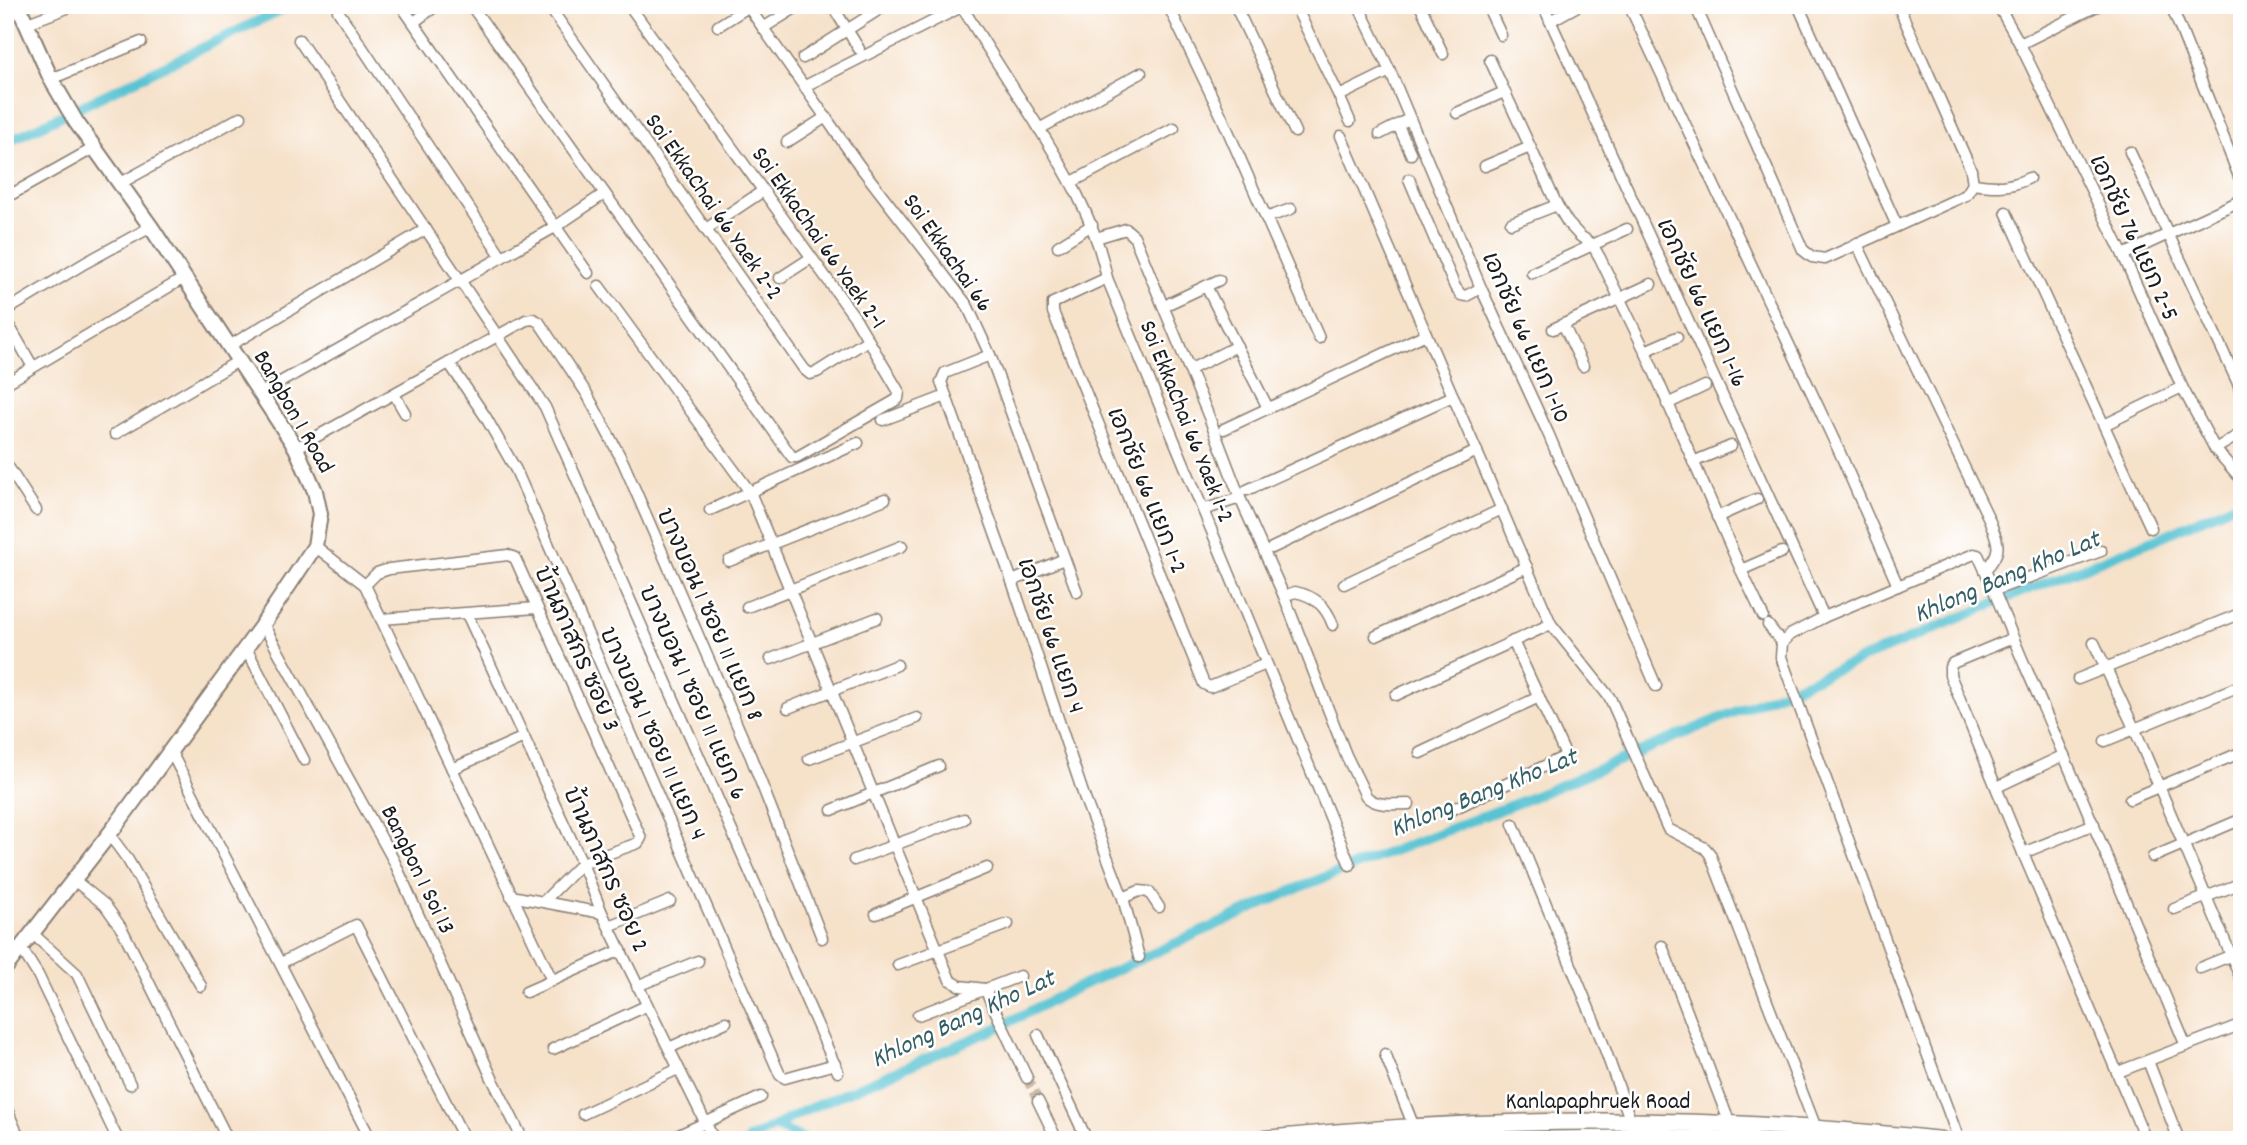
<svg xmlns="http://www.w3.org/2000/svg" width="2247" height="1145" font-family="Dekko,'Playpen Sans Thai',sans-serif">
  <style>
    .lines { fill: none; stroke-linecap: round; stroke-linejoin: round }
    .canal { stroke: #58c3d3; stroke-width: 10 }
    .street-tunnel { stroke: #cabaa6; stroke-width: 10; stroke-dasharray: 10 5; stroke-linecap: butt }
    .street-casing { stroke: #897e72; stroke-width: 13 }
    .secondary-casing { stroke: #897e72; stroke-width: 18 }
    .primary-casing { stroke: #897e72; stroke-width: 19 }
    .street { stroke: #fff; stroke-width: 10 }
    .secondary { stroke: #fff; stroke-width: 14 }
    .primary { stroke: #fff; stroke-width: 16 }
    .labels { text-anchor: middle; stroke-width: 5; stroke-linejoin: round; paint-order: stroke }
    .street-label { font-size: 24px; fill: #1c1c1c; stroke: #fff }
    .water-label { font-size: 26px; font-style: italic; fill: #345f65; stroke: #fff }
  </style>
  <rect width="100%" height="100%" fill="#fff"/>
  <filter id="ink" filterUnits="userSpaceOnUse"><feTurbulence type="fractalNoise" baseFrequency=".0143" numOctaves="2"/><feDisplacementMap in="SourceGraphic" scale="14" xChannelSelector="R" yChannelSelector="G"/><feConvolveMatrix kernelMatrix="1 2 1 2 8 2 1 2 1" color-interpolation-filters="sRGB"/></filter>
  <filter id="wash" filterUnits="userSpaceOnUse"><feTurbulence type="fractalNoise" baseFrequency=".00686" numOctaves="4" result="noise"/><feDisplacementMap in="SourceGraphic" scale="28" xChannelSelector="R" yChannelSelector="G"/><feGaussianBlur stdDeviation="1.57" result="paint"/><feColorMatrix in="noise" values="0 0 0 0 0 0 0 0 0 0 0 0 0 0 0 0 0 1.4 0 .05"/><feComposite in="paint" operator="in"/></filter>
  <g filter="url(#wash)">
    <rect width="100%" height="100%" fill="#f6e1c9"/>
    <g class="lines">
      <g class="canal">
        <path d="M5,143L291,5"/>
        <path d="M774,1126L806,1140"/>
        <path d="M748,1140L806,1110L993,1030L1074,989L1305,885L1525,800L2019,593L2156,539L2242,501"/>
      </g>
    </g>
  </g>
  <g filter="url(#ink)">
    <g class="lines">
      <path class="street-tunnel" d="M1027,1078L1038,1101"/>
      <defs>
        <g id="street">
          <path d="M401,5L588,273"/>
          <path d="M471,5L792,457H797L898,399L899,392L856,319L629,5"/>
          <path d="M548,5L804,369L810,374L817,372L868,340"/>
          <path d="M747,5L859,165L967,305L990,355L1077,592"/>
          <path d="M832,5L859,49"/>
          <path d="M1168,5L1221,115L1319,338"/>
          <path d="M1235,5L1295,132"/>
          <path d="M1295,5L1339,96L1390,71"/>
          <path d="M1358,5L1390,71L1481,288L1548,433L1656,686"/>
          <path d="M1420,5L1443,54"/>
          <path d="M1487,5L1501,35"/>
          <path d="M1543,5L1824,617"/>
          <path d="M1629,5L1840,453L1898,586"/>
          <path d="M1695,5L1803,250L1812,257L1825,259L1966,195L1973,184L1971,170L1898,5"/>
          <path d="M1798,5L1897,226"/>
          <path d="M1998,5L2020,44L2123,255L2182,387L2215,449L2242,480"/>
          <path d="M2171,5L2242,184"/>
          <path d="M962,7C985,44 1008,80 1032,117C1064,168 1095,218 1107,278L1350,865"/>
          <path d="M338,11L502,257"/>
          <path d="M1550,21L1579,5"/>
          <path d="M414,22L437,5"/>
          <path d="M25,24L75,5"/>
          <path d="M718,26L748,7"/>
          <path d="M763,28L800,5"/>
          <path d="M299,40L545,407L838,1072"/>
          <path d="M2020,44L2099,5"/>
          <path d="M803,58L886,5"/>
          <path d="M1490,60L1557,205L1568,223L1580,236L1592,244L1600,258L1645,351L1741,570L1763,616"/>
          <path d="M51,79L141,42"/>
          <path d="M805,86L965,5"/>
          <path d="M1339,96L1350,121"/>
          <path d="M1457,113L1504,92"/>
          <path d="M1398,125L1411,154"/>
          <path d="M1039,129L1141,73"/>
          <path d="M1380,134L1409,119"/>
          <path d="M1341,136L1551,624L1610,698L1668,829L1705,848L1710,854L1816,1128"/>
          <path d="M787,142L826,117"/>
          <path d="M2130,152L2242,392"/>
          <path d="M1485,166L1530,147"/>
          <path d="M1409,179L1455,287L1461,295L1466,296L1481,288"/>
          <path d="M1072,182L1174,128"/>
          <path d="M119,184L241,117"/>
          <path d="M1973,184C1994,187 2010,188 2029,178"/>
          <path d="M5,198L94,148"/>
          <path d="M2006,212L2151,528"/>
          <path d="M1266,218L1291,209"/>
          <path d="M1511,223L1557,205"/>
          <path d="M706,229L763,191"/>
          <path d="M1096,238L1126,229L1134,236L1209,417L1240,498L1284,596L1346,755L1366,796C1376,807 1395,804 1409,804"/>
          <path d="M1857,244L1989,519C1998,543 2004,550 1985,570"/>
          <path d="M1058,246L1092,225"/>
          <path d="M2123,255L2242,200"/>
          <path d="M1532,273L1627,229"/>
          <path d="M780,278L811,258"/>
          <path d="M1107,278L1053,303V312L1204,684L1210,687L1266,664"/>
          <path d="M599,286L750,492L950,980L960,986L985,989L1027,1078"/>
          <path d="M1206,286L1268,408"/>
          <path d="M1170,303L1219,280"/>
          <path d="M1563,324L1583,366"/>
          <path d="M1553,329L1651,284"/>
          <path d="M229,346L426,229"/>
          <path d="M1645,351L1677,337"/>
          <path d="M990,355L945,373L941,382L1012,581L1085,799L1123,898L1139,957"/>
          <path d="M449,363L485,416L516,470L780,1075L785,1078L835,1064"/>
          <path d="M33,367L7,322V310L85,263L151,227"/>
          <path d="M1193,368L1237,346"/>
          <path d="M5,384L184,278"/>
          <path d="M261,393L555,227L604,194"/>
          <path d="M394,394L405,413"/>
          <path d="M1667,404L1705,386"/>
          <path d="M883,420L946,396"/>
          <path d="M2104,425L2182,387"/>
          <path d="M1224,429L1426,334"/>
          <path d="M115,434L240,360"/>
          <path d="M296,448L526,320L533,319L539,322L587,394L623,462L751,757L822,938"/>
          <path d="M2215,449L2242,433"/>
          <path d="M5,462L36,510"/>
          <path d="M1693,462L1731,446"/>
          <path d="M1247,490L1453,396"/>
          <path d="M710,510L858,443"/>
          <path d="M1203,510L1240,498"/>
          <path d="M1717,517L1757,499"/>
          <path d="M315,546L365,585L552,980"/>
          <path d="M1272,548L1477,451"/>
          <path d="M729,561L885,499"/>
          <path d="M1741,570L1782,552"/>
          <path d="M1012,581L1064,559"/>
          <path d="M1344,584L1502,509"/>
          <path d="M365,585L377,573L389,569L508,555L515,558L641,838L638,843L582,863L544,901"/>
          <path d="M1995,590L2101,551"/>
          <path d="M1284,596L1295,592C1315,596 1326,606 1333,625"/>
          <path d="M747,607L902,546"/>
          <path d="M467,614L582,863L602,913L714,1140"/>
          <path d="M381,619L537,608"/>
          <path d="M263,624L394,861L491,1076L523,1140"/>
          <path d="M1768,625L1782,643"/>
          <path d="M1376,636L1527,567"/>
          <path d="M2013,638L1953,663L1950,667V675L2023,853L2146,1140"/>
          <path d="M2094,643L2135,730L2242,981"/>
          <path d="M246,648L304,760"/>
          <path d="M771,659L877,618"/>
          <path d="M2078,679L2242,613"/>
          <path d="M1396,695L1551,624"/>
          <path d="M788,708L897,665"/>
          <path d="M2105,741L2242,685"/>
          <path d="M171,752L371,1140"/>
          <path d="M1420,753L1539,697"/>
          <path d="M809,759L917,718"/>
          <path d="M452,769L524,737"/>
          <path d="M1997,787L2064,755"/>
          <path d="M2130,799L2242,752"/>
          <path d="M832,810L939,766"/>
          <path d="M1451,810L1566,756L1513,641"/>
          <path d="M1513,824L1601,1038L1631,1122"/>
          <path d="M109,834L128,860L201,986"/>
          <path d="M2023,853L2094,824"/>
          <path d="M2153,857L2242,819"/>
          <path d="M854,860L964,819"/>
          <path d="M74,880L105,905L122,929L228,1140"/>
          <path d="M511,896L602,913"/>
          <path d="M1123,898L1139,891L1149,892L1159,907"/>
          <path d="M2174,909L2242,883"/>
          <path d="M876,914L987,868"/>
          <path d="M609,926L670,901"/>
          <path d="M33,934L77,974L130,1084"/>
          <path d="M1662,946L1730,1124"/>
          <path d="M21,948L38,975L118,1140"/>
          <path d="M281,963L356,925L465,1140"/>
          <path d="M898,965L1008,924"/>
          <path d="M2200,968L2242,951"/>
          <path d="M637,986L698,961"/>
          <path d="M526,992L621,950"/>
          <path d="M918,1015L1020,976"/>
          <path d="M1038,1035L1087,1140"/>
          <path d="M669,1048L726,1022"/>
          <path d="M553,1049L646,1006"/>
          <path d="M1385,1054L1414,1127"/>
          <path d="M2148,1061L2179,1140"/>
          <path d="M2118,1072L2242,1024"/>
          <path d="M1038,1101L1057,1140"/>
          <path d="M5,1105L20,1140"/>
          <path d="M583,1114L678,1069"/>
          <path d="M668,1140L761,1097"/>
          <path d="M1959,1140L1781,657L1782,643L1790,635L1824,617L1974,554L1978,555C1996,592 2009,630 2026,668C2081,793 2133,919 2186,1046"/>
        </g>
        <path id="secondary" d="M5,968L114,828L263,624L315,546L320,514L315,491L296,448L151,227L76,122L51,79L18,5"/>
        <g id="primary">
          <path d="M1256,1140C1484,1116 1713,1115 1941,1140"/>
          <path d="M1511,1140L1665,1138L1752,1140"/>
        </g>
      </defs>
      <use href="#street" class="street-casing"/>
      <use href="#secondary" class="secondary-casing"/>
      <use href="#primary" class="primary-casing"/>
      <use href="#street" class="street"/>
      <use href="#secondary" class="secondary"/>
      <use href="#primary" class="primary"/>
    </g>
  </g>
  <g class="labels">
    <g class="street-label">
      <text transform="translate(715 206) rotate(55)" y="8">Soi EkkaChai 66 Yaek 2-2</text>
      <text transform="translate(820 237) rotate(55)" y="8">Soi EkkaChai 66 Yaek 2-1</text>
      <text transform="translate(2135 237) rotate(65)" y="8">เอกชัย 76 แยก 2-5</text>
      <text transform="translate(949 252) rotate(55)" y="8">Soi Ekkachai 66</text>
      <text transform="translate(1703 302) rotate(65)" y="8">เอกชัย 66 แยก 1-16</text>
      <text transform="translate(1527 337) rotate(66)" y="8">เอกชัย 66 แยก 1-10</text>
      <text transform="translate(295 411) rotate(60)" y="8">Bangbon 1 Road</text>
      <text transform="translate(1188 421) rotate(68)" y="8">Soi EkkaChai 66 Yaek 1-2</text>
      <text transform="translate(1148 490) rotate(68)" y="8">เอกชัย 66 แยก 1-2</text>
      <text transform="translate(711 614) rotate(66)" y="8">บางบอน 1 ซอย 11 แยก 8</text>
      <text transform="translate(1052 635) rotate(71)" y="8">เอกชัย 66 แยก 4</text>
      <text transform="translate(578 648) rotate(66)" y="8">บ้านภาสกร ซอย 3</text>
      <text transform="translate(694 692) rotate(66)" y="8">บางบอน 1 ซอย 11 แยก 6</text>
      <text transform="translate(654 733) rotate(66)" y="8">บางบอน 1 ซอย 11 แยก 4</text>
      <text transform="translate(419 869) rotate(64)" y="8">Bangbon 1 Soi 13</text>
      <text transform="translate(607 869) rotate(66)" y="8">บ้านภาสกร ซอย 2</text>
      <text x="1598" y="1108">Kanlapaphruek Road</text>
    </g>
    <g class="water-label">
      <text transform="translate(2006 575) rotate(-23)" y="9">Khlong Bang Kho Lat</text>
      <text transform="translate(1483 791) rotate(-22)" y="9">Khlong Bang Kho Lat</text>
      <text transform="translate(962 1017) rotate(-25)" y="9">Khlong Bang Kho Lat</text>
    </g>
  </g>
  <rect width="2247" height="1145" fill="none" stroke="#fff" stroke-width="28"/>
</svg>
